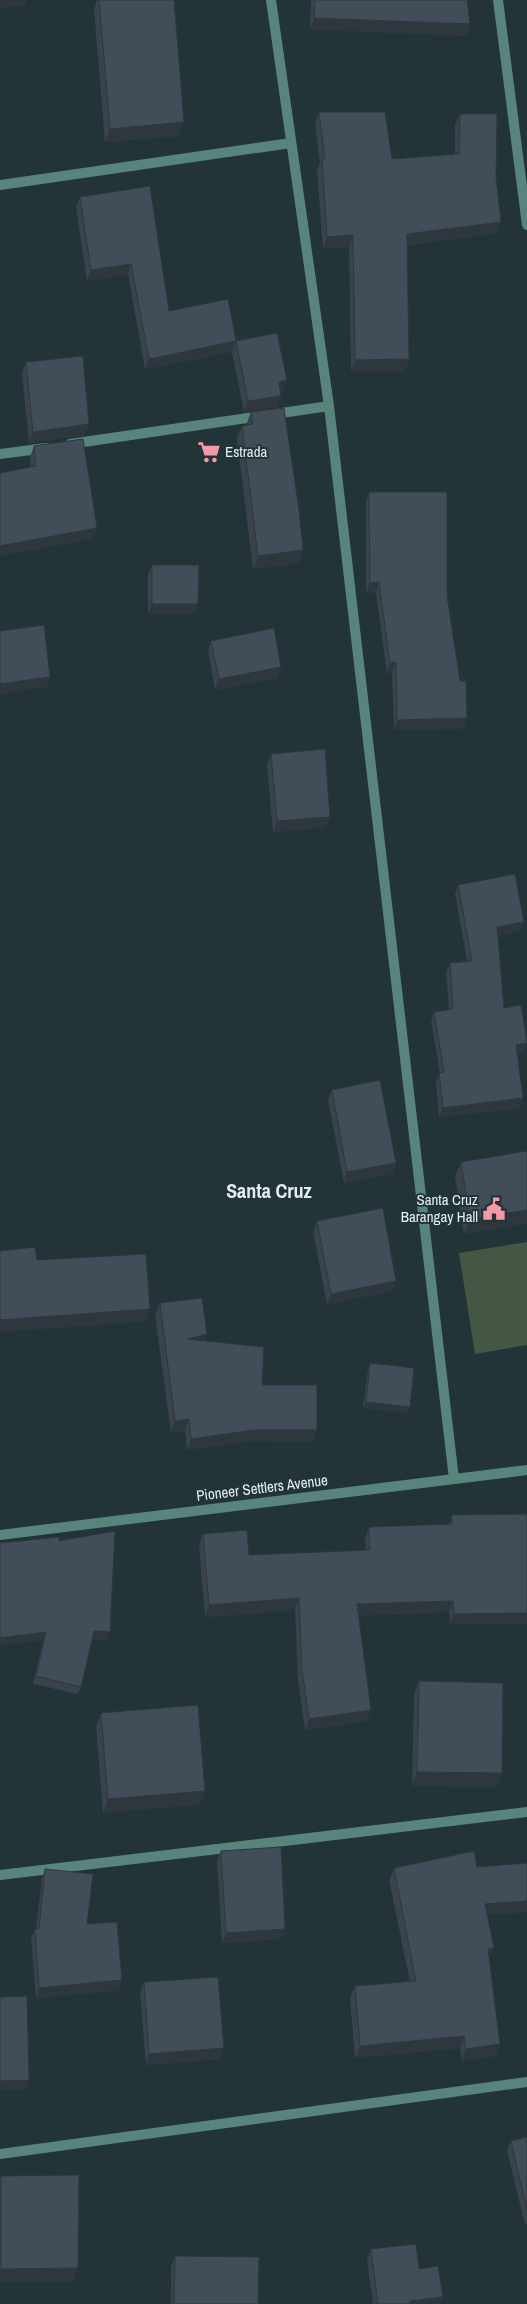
<svg xmlns="http://www.w3.org/2000/svg" width="527" height="2304" font-family="'Archivo Narrow',sans-serif">
  <style>
    .green { fill: #445745 }
    .lines { fill: none; stroke-linecap: round; stroke-linejoin: round }
    .minor { stroke: #58857b; stroke-width: 10 }
    .tertiary { stroke: #58857b; stroke-width: 10 }
    .wall { fill: #38434d }
    .shaded-wall { fill: #2e373e }
    .building { fill: #414e59; stroke: #2e373e }
    .labels { text-anchor: middle; stroke-width: 4; stroke-linejoin: round; paint-order: stroke }
    .poi-label { font-size: 15px; fill: #e3eef0; stroke: #223438; text-anchor: start }
    .street-label { font-size: 15px; fill: #e3eef0; stroke: #223438 }
    .district-label { font-size: 20px; font-weight: bold; fill: #e3eef0; stroke: #223438 }
  </style>
  <rect width="100%" height="100%" fill="#223438"/>
  <path class="green" d="M527,1242V1345L475,1354L459,1253Z"/>
  <g class="lines">
    <g class="minor">
      <path d="M271,0L329,406L454,1479"/>
      <path d="M498,0L527,225"/>
      <path d="M0,185L291,143"/>
      <path d="M70,444L329,406"/>
      <path d="M0,454L46,448"/>
      <path d="M0,1875L527,1812"/>
      <path d="M0,2154L527,2082"/>
    </g>
    <path class="tertiary" d="M0,1535L527,1470"/>
  </g>
  <g class="wall">
    <path d="M97,0H174L179,136L105,142L94,9Z"/>
    <path d="M311,0H467L470,24L466,36L310,29Z"/>
    <path d="M319,112L392,159L455,154V125L460,114L496,177L497,233L407,245L409,359L405,371H351L349,247L323,249L317,170L320,163L315,123Z"/>
    <path d="M80,197L169,311L236,341L283,391H281L278,407L244,411L232,352L145,369L128,274L87,281L76,207Z"/>
    <path d="M26,362L85,435L29,443L22,373Z"/>
    <path d="M251,412L299,563L253,569L237,438L242,426L246,425Z"/>
    <path d="M34,446L93,539L31,467L30,457Z"/>
    <path d="M369,492L447,596L460,681L467,718L463,729L394,730L392,673L387,674L376,593H366V502Z"/>
    <path d="M152,565L195,614H148V575Z"/>
    <path d="M211,641L277,678L215,690L208,651Z"/>
    <path d="M271,754L326,827L273,832L267,765Z"/>
    <path d="M458,885L524,922L520,931L498,935L504,1008L524,1052L517,1054L523,1098L520,1108L439,1117L436,1082L440,1073L431,1021L434,1012L449,1010L446,972L450,963L467,961L455,894Z"/>
    <path d="M332,1090L396,1163L392,1174L344,1183L328,1100Z"/>
    <path d="M527,1151L464,1234L455,1177L461,1162Z"/>
    <path d="M317,1221L396,1281L393,1291L327,1304L313,1232Z"/>
    <path d="M160,1303L207,1334L204,1341L262,1385L313,1442L250,1441L187,1450L185,1431L171,1433L155,1315Z"/>
    <path d="M370,1363L410,1407L408,1413L363,1408L368,1369Z"/>
    <path d="M527,1514L450,1625L449,1612L359,1615L367,1721L305,1730L298,1680L295,1610L205,1617L199,1545L203,1534L249,1555L366,1550L365,1539L369,1527L449,1524L452,1515Z"/>
    <path d="M59,1541L107,1640L92,1639L81,1687L78,1694L33,1684L43,1640L0,1645V1543Z"/>
    <path d="M419,1681L502,1773L497,1787L412,1786L414,1695Z"/>
    <path d="M101,1713L201,1804L103,1813L96,1727Z"/>
    <path d="M221,1851L281,1939L222,1943L217,1861Z"/>
    <path d="M477,1867L527,1912L487,1915L489,1960L496,2056L462,2061L460,2048L355,2058L350,1998L355,1986L410,1982L389,1880L394,1868Z"/>
    <path d="M45,1869L87,1924L119,1990L36,1998L31,1938L35,1929H36L42,1879Z"/>
    <path d="M144,1982L224,2048L220,2059L146,2065L140,1993Z"/>
    <path d="M527,2137V2224L525,2225L507,2151L511,2141Z"/>
    <path d="M1,2176L73,2282H0V2178Z"/>
    <path d="M371,2249L440,2304H373L367,2260Z"/>
    <path d="M175,2256L258,2304H171V2267Z"/>
  </g>
  <g class="shaded-wall">
    <path d="M0,0H27L24,6L0,8Z"/>
    <path d="M314,18L470,24L466,36L310,29Z"/>
    <path d="M184,122L179,136L105,142L110,129Z"/>
    <path d="M501,222L497,233L403,245L407,234Z"/>
    <path d="M353,235L349,247L323,249L327,237Z"/>
    <path d="M131,264L128,274L87,281L91,270Z"/>
    <path d="M236,341L232,352L145,369L149,359Z"/>
    <path d="M409,359L405,371H351L355,360Z"/>
    <path d="M287,380L283,391L275,392L279,382Z"/>
    <path d="M281,396L278,407L244,411L248,401Z"/>
    <path d="M89,424L85,435L29,443L33,432Z"/>
    <path d="M97,528L93,539L0,556V546Z"/>
    <path d="M303,550L299,563L253,569L258,556Z"/>
    <path d="M379,582L376,593H366L370,583Z"/>
    <path d="M152,604H198L195,614H148Z"/>
    <path d="M396,662L392,673L387,674L390,663Z"/>
    <path d="M281,667L277,678L215,690L219,679Z"/>
    <path d="M50,677L47,687L0,694V684Z"/>
    <path d="M467,718L463,729L394,730L397,720Z"/>
    <path d="M330,817L326,827L273,832L277,821Z"/>
    <path d="M524,922L520,931L494,936L497,927Z"/>
    <path d="M527,1043L524,1052L513,1054L516,1045Z"/>
    <path d="M523,1098L520,1108L439,1117L443,1108Z"/>
    <path d="M396,1163L392,1174L344,1183L347,1172Z"/>
    <path d="M527,1210V1224L464,1234L470,1219Z"/>
    <path d="M396,1281L393,1291L327,1304L331,1294Z"/>
    <path d="M150,1309L145,1322L0,1332V1320Z"/>
    <path d="M207,1334L203,1345L187,1339Z"/>
    <path d="M366,1402L410,1407L408,1413L363,1408Z"/>
    <path d="M189,1419L185,1431L171,1433L175,1421Z"/>
    <path d="M254,1430H317L313,1442L250,1441L187,1450L191,1439Z"/>
    <path d="M299,1598L295,1610L205,1617L209,1605Z"/>
    <path d="M453,1601L449,1612L353,1615L357,1604Z"/>
    <path d="M527,1613V1624L450,1625L454,1614Z"/>
    <path d="M94,1631L110,1632L107,1640L91,1639Z"/>
    <path d="M46,1632L43,1640L0,1645V1638Z"/>
    <path d="M371,1710L367,1721L305,1730L309,1719Z"/>
    <path d="M417,1772L502,1773L497,1787L412,1786Z"/>
    <path d="M205,1791L201,1804L103,1813L108,1799Z"/>
    <path d="M527,1901V1912L480,1916L485,1904Z"/>
    <path d="M285,1929L281,1939L222,1943L226,1933Z"/>
    <path d="M494,1948L489,1960L488,1949Z"/>
    <path d="M122,1980L119,1990L36,1998L39,1988Z"/>
    <path d="M464,2036L460,2048L355,2058L360,2046Z"/>
    <path d="M500,2044L496,2056L462,2061L466,2049Z"/>
    <path d="M224,2048L220,2059L146,2065L149,2054Z"/>
    <path d="M29,2080L25,2090L0,2091V2081Z"/>
    <path d="M78,2268L73,2282H0V2271L1,2269Z"/>
    <path d="M443,2297L440,2304H409L410,2301Z"/>
  </g>
  <g class="building">
    <path d="M99,0H174L184,122L110,129Z"/>
    <path d="M315,0H467L470,24L314,18Z"/>
    <path d="M319,112H385L392,159L459,154L460,114H497L496,177L501,222L407,234L409,359L355,360L353,235L327,237L322,158H325Z"/>
    <path d="M150,186L169,311L228,299L236,341L149,359L131,264L91,270L80,197Z"/>
    <path d="M277,333L287,380L279,382L281,396L248,401L236,341Z"/>
    <path d="M83,356L89,424L33,432L26,362Z"/>
    <path d="M284,408L299,510L303,550L258,556L242,426L253,424L251,412Z"/>
    <path d="M83,439L97,528L0,546V473L36,466L34,446Z"/>
    <path d="M369,492H447V596L460,681H466L467,718L397,720L396,662L390,663L379,582L370,583Z"/>
    <path d="M152,565H199L198,604H152Z"/>
    <path d="M44,625L50,677L0,684V631Z"/>
    <path d="M274,628L281,667L219,679L211,641Z"/>
    <path d="M325,749L330,817L277,821L271,754Z"/>
    <path d="M515,874L524,922L497,927L504,1008L521,1005L527,1041V1043L516,1045L523,1098L443,1108L439,1073L444,1072L434,1012L453,1009L450,963L472,961L458,885Z"/>
    <path d="M380,1080L396,1163L347,1172L332,1090Z"/>
    <path d="M527,1151V1210L470,1219L461,1162Z"/>
    <path d="M383,1208L396,1281L331,1294L317,1221Z"/>
    <path d="M35,1247L37,1260L146,1254L150,1309L0,1320V1251Z"/>
    <path d="M202,1298L207,1334L187,1339L264,1347L262,1385H317V1430H254L191,1439L189,1419L175,1421L160,1303Z"/>
    <path d="M370,1363L414,1368L410,1407L366,1402Z"/>
    <path d="M527,1514V1613L454,1614L453,1601L357,1604L371,1710L309,1719L302,1669L299,1598L209,1605L203,1534L247,1530L249,1555L370,1550L369,1527L452,1524V1515Z"/>
    <path d="M115,1531L110,1632L94,1631L81,1687L36,1676L46,1632L0,1638V1543L59,1537V1541Z"/>
    <path d="M419,1681L503,1683L502,1773L417,1772Z"/>
    <path d="M198,1705L205,1791L108,1799L101,1713Z"/>
    <path d="M281,1847L285,1929L226,1933L221,1851Z"/>
    <path d="M474,1851L477,1867L527,1863V1901L485,1904L494,1948L488,1949L500,2044L466,2049L464,2036L360,2046L355,1986L416,1981L394,1868Z"/>
    <path d="M45,1869L93,1874L87,1924L117,1922L122,1980L39,1988L35,1929L39,1928Z"/>
    <path d="M218,1977L224,2048L149,2054L144,1982Z"/>
    <path d="M27,1996L29,2080L0,2081V1997Z"/>
    <path d="M527,2137V2210L511,2141Z"/>
    <path d="M79,2175L78,2268L1,2269V2176Z"/>
    <path d="M416,2244L419,2269L438,2266L443,2297L410,2301V2304H378L371,2249Z"/>
    <path d="M175,2256L259,2257L258,2304H174Z"/>
  </g>
  <defs>
    <symbol id="supermarket-bare" viewBox="-9 -9 18 18"><path d="M-6-5.5h2.5l.6 2H6L4.5 2H-2.5L-4.4-4H-6ZM-1.5 3.2a1.3 1.3 0 1 0 .1 0ZM3 3.2a1.3 1.3 0 1 0 .1 0Z" fill="#f39aa7" stroke="#223438" stroke-width="2.5" paint-order="stroke"/></symbol>
    <symbol id="civic-bare" viewBox="-9 -9 18 18"><path d="M-.6-6.5H3V-4.5H.6V-3L4-1V1h2V6H-6V1h2V-1L-.6-3ZM-1.2 2.5V6h2.4V2.5Z" fill="#f39aa7" stroke="#223438" stroke-width="2.5" paint-order="stroke"/></symbol>
  </defs>
  <g fill-rule="evenodd">
    <use href="#supermarket-bare" x="193" y="436" width="32" height="32"/>
    <use href="#civic-bare" x="478" y="1193" width="32" height="32"/>
  </g>
  <g class="labels">
    <g class="poi-label">
      <text x="225" y="457">Estrada</text>
      <text x="478" y="1205" text-anchor="end">Santa Cruz<tspan x="478" dy="17">Barangay Hall</tspan></text>
    </g>
    <g class="street-label">
      <text transform="translate(262 1488) rotate(-7)" y="5">Pioneer Settlers Avenue</text>
    </g>
    <g class="district-label">
      <text x="269" y="1198">Santa Cruz</text>
    </g>
  </g>
</svg>
